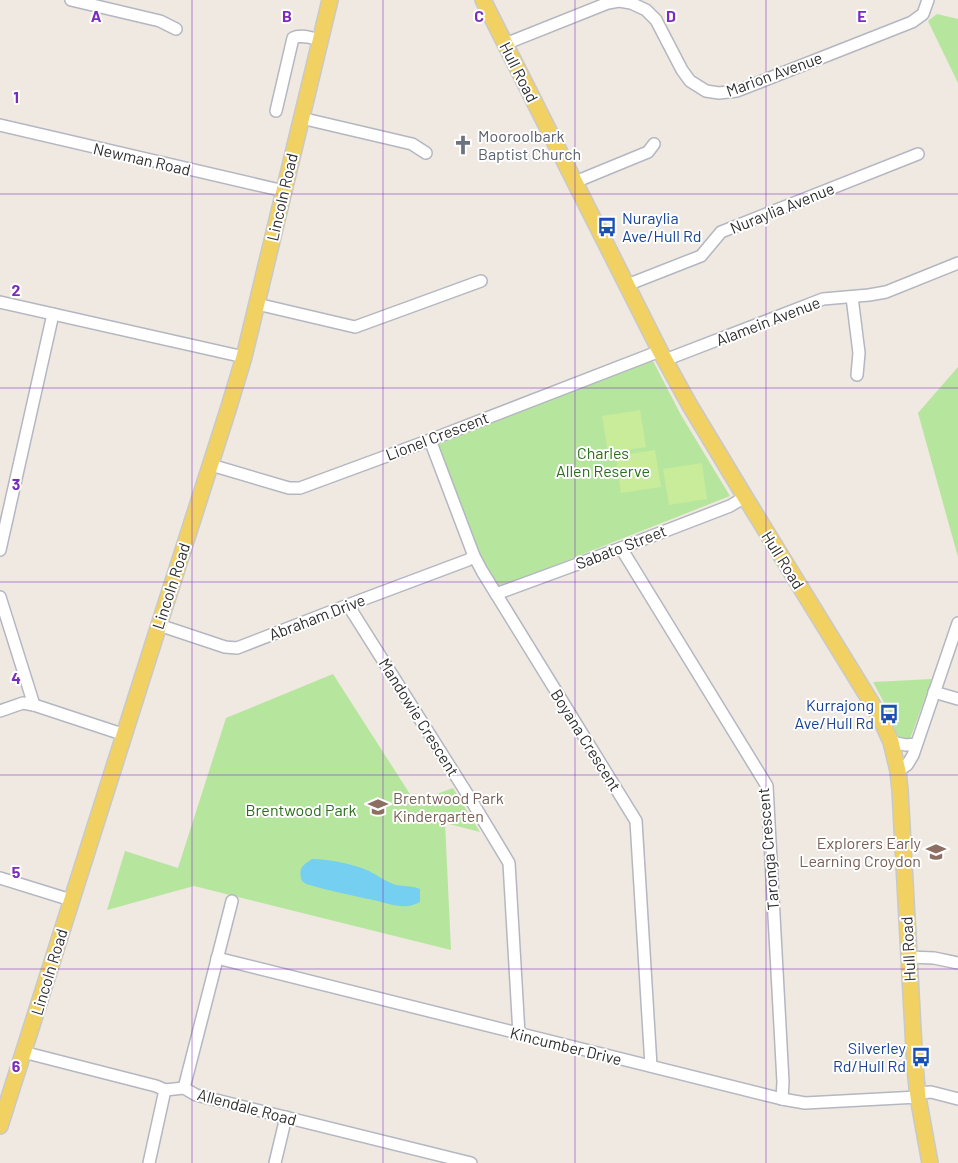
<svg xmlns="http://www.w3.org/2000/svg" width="958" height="1163" font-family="Barlow,sans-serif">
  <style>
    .green { fill: #b6e59e }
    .pitch { fill: #c9ec9a }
    .water { fill: #75cff0 }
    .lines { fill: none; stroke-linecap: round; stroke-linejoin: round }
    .minor-casing { stroke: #b4b7c1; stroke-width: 14 }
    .major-casing { stroke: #c9c9c9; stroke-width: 18 }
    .minor { stroke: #fff; stroke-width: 11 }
    .major { stroke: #f2d163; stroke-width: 15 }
    .grid { fill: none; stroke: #7b2cbf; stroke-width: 1; stroke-opacity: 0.55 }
    .labels { text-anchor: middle; stroke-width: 4; stroke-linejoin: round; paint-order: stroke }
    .street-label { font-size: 16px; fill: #2e2e2e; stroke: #fff }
    .worship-label { font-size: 16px; fill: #5b616d; stroke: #fff; text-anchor: start }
    .transit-label { font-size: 16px; fill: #164399; stroke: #fff; text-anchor: end }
    .park-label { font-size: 16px; fill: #2c6e1b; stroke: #fff }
    .education-label { font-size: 16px; fill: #785e54; stroke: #fff; text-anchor: start }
    .grid-label { font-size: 16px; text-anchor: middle; font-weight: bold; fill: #7b2cbf; stroke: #fff; stroke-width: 4; stroke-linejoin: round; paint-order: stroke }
  </style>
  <rect width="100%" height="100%" fill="#efe9e1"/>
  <g class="green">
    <path d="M937,14L958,19V83L928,21Z"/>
    <path d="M653,361L681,415L730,496L497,588L477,553L437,445L580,387Z"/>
    <path d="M958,367V557L918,413Z"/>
    <path d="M333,674L415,802L453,788L480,832L445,823L451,950L194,886L107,910L125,851L178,868L226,718Z"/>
    <path d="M932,679L910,739L904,741L898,738L888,710L873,682Z"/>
  </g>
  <g class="pitch">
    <path d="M640,410L646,447L608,453L602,416Z"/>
    <path d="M655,450L661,487L621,493L616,456Z"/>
    <path d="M702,463L707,499L669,505L663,469Z"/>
  </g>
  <path class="water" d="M312,859C329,859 354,864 369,871C377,875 385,881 393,884C402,887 411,885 420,889V902C415,905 407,907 401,906C395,906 385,903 378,901C354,896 330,891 306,884L302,881C298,868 302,866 312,859Z"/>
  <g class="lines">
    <defs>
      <g id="minor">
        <path d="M71,0L160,21L176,29"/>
        <path d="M505,44L608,3L619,1L631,3L646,10L656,20L682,70L690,81L706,91L719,93L737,91L912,22L923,14L928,0"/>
        <path d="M276,111L293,38C301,34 312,38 320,40"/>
        <path d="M301,118L412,144L426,153"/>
        <path d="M0,125L284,191"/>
        <path d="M575,182L648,152L654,144"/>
        <path d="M627,285L701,256L721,232L918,154"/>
        <path d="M852,297L859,353L857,375"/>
        <path d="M0,302L244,357"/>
        <path d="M257,304L355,327L481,281"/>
        <path d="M665,360L823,299L869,295L886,292L958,263"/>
        <path d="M430,440L474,556L482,571L636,821L651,1066"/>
        <path d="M211,465L289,488H300L430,440L660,351"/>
        <path d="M621,548L767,786L783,1082L782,1099"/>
        <path d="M0,550L53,314"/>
        <path d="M496,594L621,548L730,506L745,497"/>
        <path d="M0,597L34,705"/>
        <path d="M348,605L471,800L509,863L519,1034"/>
        <path d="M159,625L225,647L237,648L348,605L468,560L474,556"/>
        <path d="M934,692L958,699"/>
        <path d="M0,711L23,703L34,705L125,735"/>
        <path d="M891,742L906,745L916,744"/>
        <path d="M898,771L907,765L913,755L958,623"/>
        <path d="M0,878L71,900"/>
        <path d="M909,957L934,958L958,963"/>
        <path d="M217,958L782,1099L805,1103L918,1097"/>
        <path d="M23,1052L156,1086L165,1090L184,1088L196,1095L471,1163"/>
        <path d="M184,1088L232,901"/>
        <path d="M918,1093L931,1092L958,1099"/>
        <path d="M149,1163L165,1090"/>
        <path d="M275,1163L286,1117"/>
      </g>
      <g id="major">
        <path d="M483,0L660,351L689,404L745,497L879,715L891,742L898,771L900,790L915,1067L918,1097L930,1163"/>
        <path d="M0,1126L159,625L228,410L244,357L330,0"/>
      </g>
    </defs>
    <use href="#minor" class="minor-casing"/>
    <use href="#major" class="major-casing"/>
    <use href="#minor" class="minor"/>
    <use href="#major" class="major"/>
  </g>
  <path class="grid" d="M192,0V1163M383,0V1163M575,0V1163M766,0V1163M0,194H958M0,388H958M0,582H958M0,775H958M0,969H958"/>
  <defs>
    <symbol id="church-bare" viewBox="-9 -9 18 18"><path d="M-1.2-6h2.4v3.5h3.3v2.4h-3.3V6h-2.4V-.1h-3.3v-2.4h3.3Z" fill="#6b7280" stroke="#fff" stroke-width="2.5" paint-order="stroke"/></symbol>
    <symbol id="bus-bare" viewBox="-9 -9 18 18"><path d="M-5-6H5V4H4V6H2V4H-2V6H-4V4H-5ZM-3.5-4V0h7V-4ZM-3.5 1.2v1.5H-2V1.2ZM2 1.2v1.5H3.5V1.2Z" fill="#1a4fb4" stroke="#fff" stroke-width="2.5" paint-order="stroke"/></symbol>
    <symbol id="school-bare" viewBox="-9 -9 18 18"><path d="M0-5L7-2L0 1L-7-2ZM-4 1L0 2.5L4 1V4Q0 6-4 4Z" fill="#8d6e63" stroke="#fff" stroke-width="2.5" paint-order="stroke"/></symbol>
  </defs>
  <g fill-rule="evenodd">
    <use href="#church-bare" x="449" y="131" width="28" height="28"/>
    <use href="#bus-bare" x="593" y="213" width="28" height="28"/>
    <use href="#bus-bare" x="875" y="700" width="28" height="28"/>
    <use href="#school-bare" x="364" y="793" width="28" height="28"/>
    <use href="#school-bare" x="922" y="838" width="28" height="28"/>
    <use href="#bus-bare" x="907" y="1043" width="28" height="28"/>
  </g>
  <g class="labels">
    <g class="street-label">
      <text transform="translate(519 72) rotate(63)" y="6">Hull Road</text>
      <text transform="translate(774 74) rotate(-20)" y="6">Marion Avenue</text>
      <text transform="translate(142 159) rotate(13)" y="6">Newman Road</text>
      <text transform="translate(282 197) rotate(-77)" y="6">Lincoln Road</text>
      <text transform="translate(782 208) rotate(-22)" y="6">Nuraylia Avenue</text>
      <text transform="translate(768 321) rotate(-21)" y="6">Alamein Avenue</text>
      <text transform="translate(437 436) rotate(-21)" y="6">Lionel Crescent</text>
      <text transform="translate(621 547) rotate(-21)" y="6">Sabato Street</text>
      <text transform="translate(783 560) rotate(58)" y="6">Hull Road</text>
      <text transform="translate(171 586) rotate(-72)" y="6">Lincoln Road</text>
      <text transform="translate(317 617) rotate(-21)" y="6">Abraham Drive</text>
      <text transform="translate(419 717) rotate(58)" y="6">Mandowie Crescent</text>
      <text transform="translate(586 740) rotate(58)" y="6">Boyana Crescent</text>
      <text transform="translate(768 849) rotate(-95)" y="6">Taronga Crescent</text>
      <text transform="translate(908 949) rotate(-93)" y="6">Hull Road</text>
      <text transform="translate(49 972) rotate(-73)" y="6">Lincoln Road</text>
      <text transform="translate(566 1046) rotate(14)" y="6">Kincumber Drive</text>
      <text transform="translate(247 1107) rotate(15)" y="6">Allendale Road</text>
    </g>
    <g class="worship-label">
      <text x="478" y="142">Mooroolbark<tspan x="478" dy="18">Baptist Church</tspan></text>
    </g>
    <g class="transit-label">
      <text x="622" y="224" text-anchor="start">Nuraylia<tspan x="622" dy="18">Ave/Hull Rd</tspan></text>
      <text x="874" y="711">Kurrajong<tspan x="874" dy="18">Ave/Hull Rd</tspan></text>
      <text x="906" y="1054">Silverley<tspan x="906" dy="18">Rd/Hull Rd</tspan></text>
    </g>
    <g class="park-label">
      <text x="603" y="459">Charles<tspan x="603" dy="18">Allen Reserve</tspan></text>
      <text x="301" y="816">Brentwood Park</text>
    </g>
    <g class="education-label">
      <text x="393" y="804">Brentwood Park<tspan x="393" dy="18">Kindergarten</tspan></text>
      <text x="921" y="849" text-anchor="end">Explorers Early<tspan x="921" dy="18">Learning Croydon</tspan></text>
    </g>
  </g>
  <g class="grid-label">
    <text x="96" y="22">A</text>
    <text x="287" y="22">B</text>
    <text x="479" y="22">C</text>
    <text x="671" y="22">D</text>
    <text x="862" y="22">E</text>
    <text x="16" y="103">1</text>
    <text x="16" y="296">2</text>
    <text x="16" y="490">3</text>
    <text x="16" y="684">4</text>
    <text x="16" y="878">5</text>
    <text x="16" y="1072">6</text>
  </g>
</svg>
